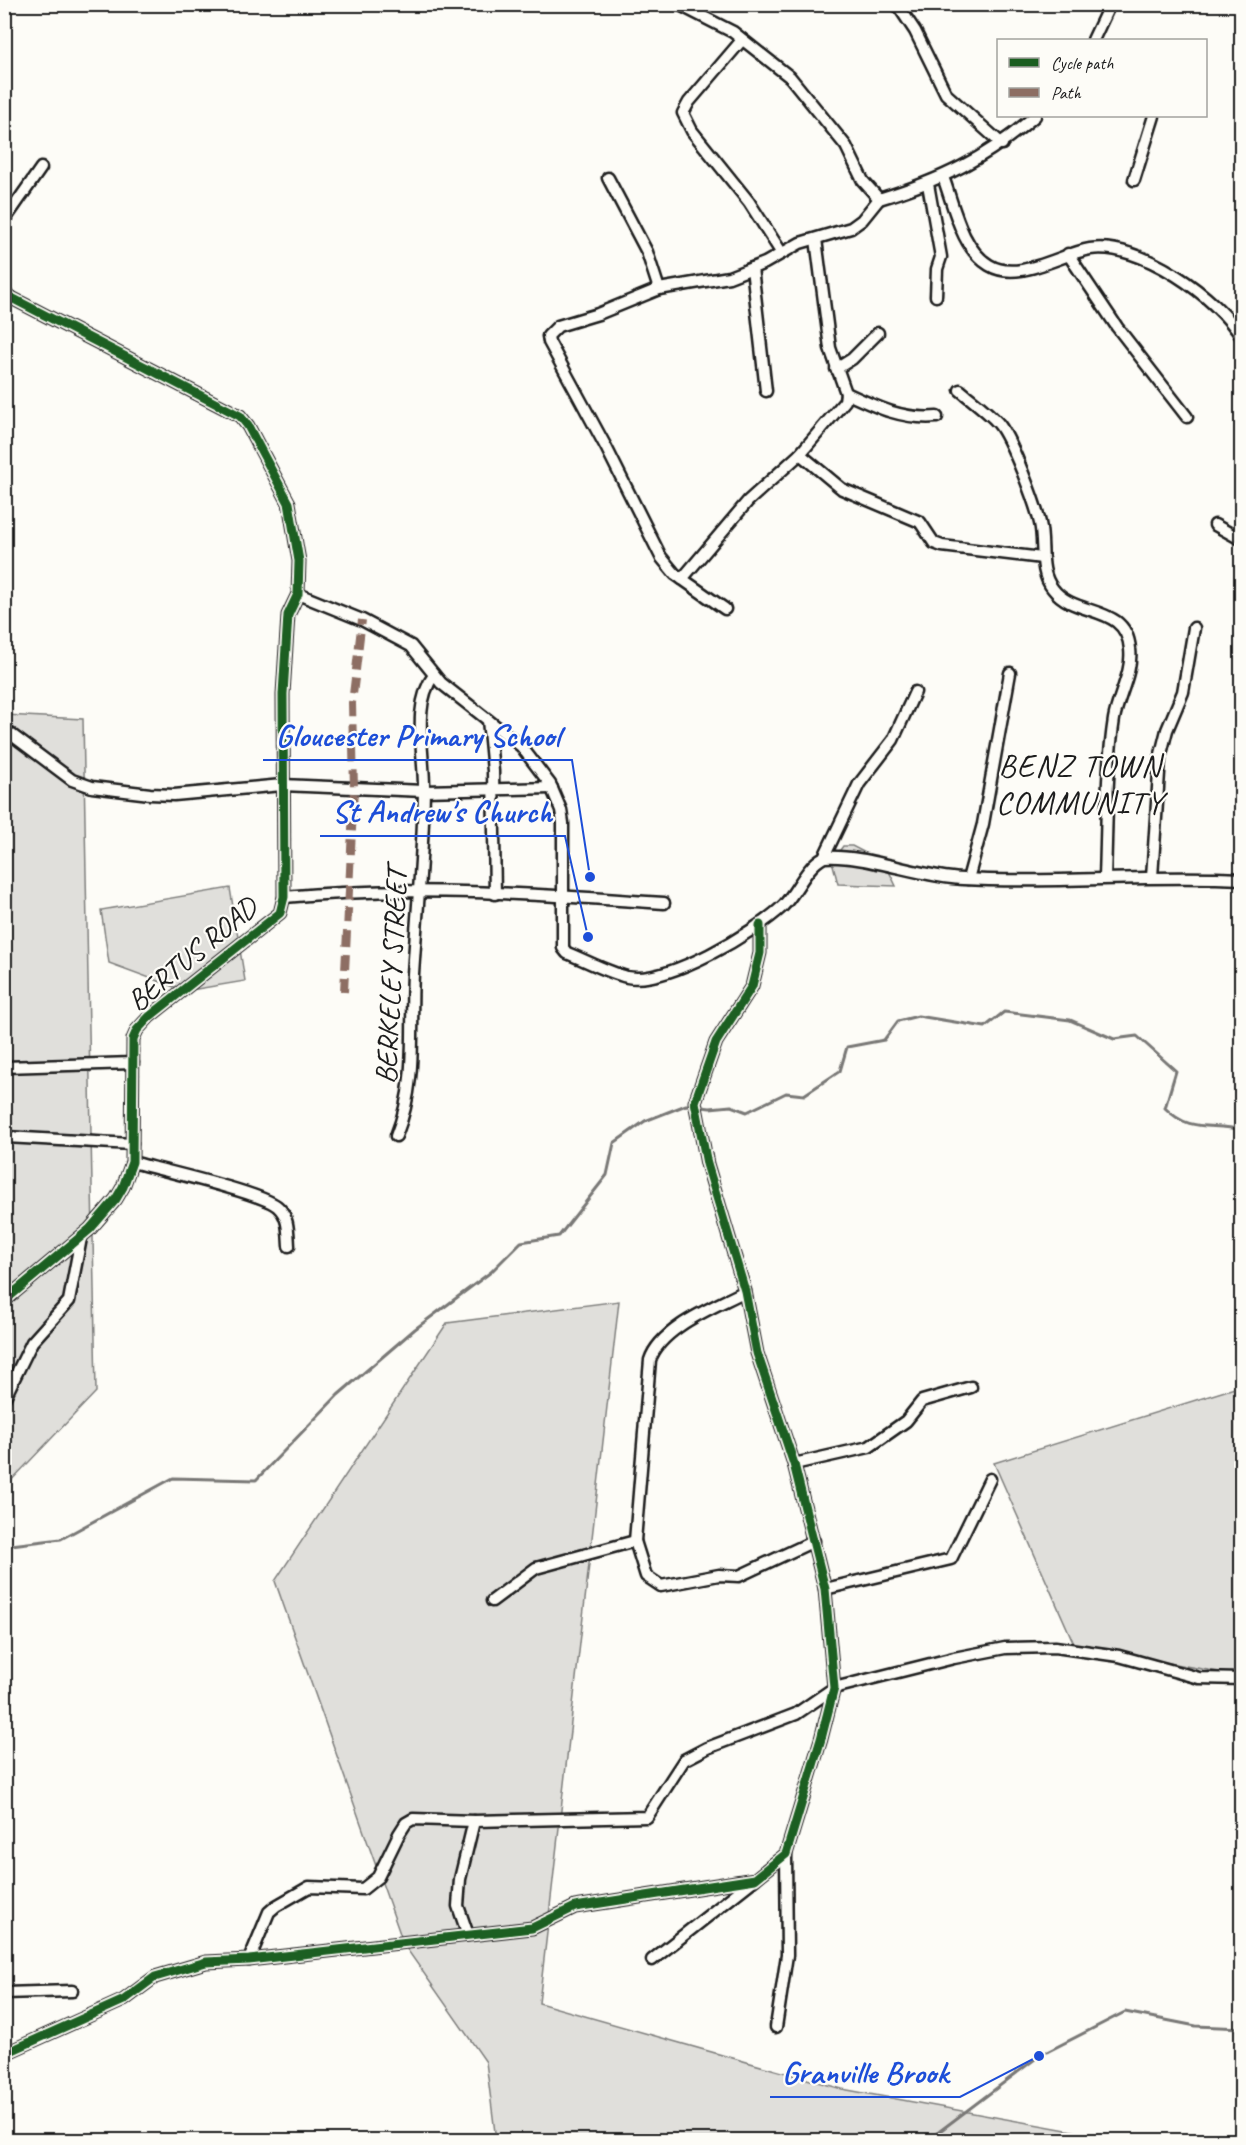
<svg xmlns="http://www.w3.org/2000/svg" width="1246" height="2145" font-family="Caveat,sans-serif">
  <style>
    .green { fill: #e0dfdb; stroke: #7e7e7c; stroke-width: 1.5 }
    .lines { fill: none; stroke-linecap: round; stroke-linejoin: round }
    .stream { stroke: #797876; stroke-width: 3 }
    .minor-casing { stroke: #1c1c1c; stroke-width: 15 }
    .minor { stroke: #fdfcf7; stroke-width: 10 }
    .quiet { stroke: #8d6e63; stroke-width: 8; stroke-dasharray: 15 8; stroke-linecap: butt }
    .cycleway-casing { stroke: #fdfcf7; stroke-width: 13 }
    .cycleway { stroke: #1b5e20; stroke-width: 9 }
    .labels { text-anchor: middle; stroke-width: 4.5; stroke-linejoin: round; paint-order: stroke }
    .street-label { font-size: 30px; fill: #1c1c1c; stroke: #fdfcf7 }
    .neighbourhood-label { font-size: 32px; letter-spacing: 1.5px; fill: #1c1c1c; stroke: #fdfcf7 }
    .leader { fill: none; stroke: #1d4ed8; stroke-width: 2 }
    .callout-dot { fill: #1d4ed8; stroke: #fdfcf7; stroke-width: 2 }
    .callout-label { font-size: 32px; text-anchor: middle; font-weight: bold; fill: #1d4ed8; stroke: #fdfcf7; stroke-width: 4.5; stroke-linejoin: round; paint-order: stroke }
  </style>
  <rect width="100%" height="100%" fill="#fdfcf7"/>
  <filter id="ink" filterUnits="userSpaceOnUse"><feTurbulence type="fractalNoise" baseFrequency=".0167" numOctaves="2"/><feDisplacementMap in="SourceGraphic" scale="12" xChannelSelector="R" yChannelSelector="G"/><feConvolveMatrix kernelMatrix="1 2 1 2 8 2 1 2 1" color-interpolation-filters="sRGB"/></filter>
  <g filter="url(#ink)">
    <g class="green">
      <path d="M4,715L83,719L96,1392L5,1487Z"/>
      <path d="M843,846H852L885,863L896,886L838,884L832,861Z"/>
      <path d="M230,888L245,981L185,991L109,963L101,910Z"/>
      <path d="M619,1301L539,2003L842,2089L1121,2140H496L486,2062L404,1945L275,1581L447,1323Z"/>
      <path d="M1241,1386V1676L1075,1646L994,1463Z"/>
    </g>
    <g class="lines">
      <g class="stream">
        <path d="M11,1545L61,1539L173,1478L256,1480L338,1395L415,1329L491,1272L521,1242L559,1236L607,1175L614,1143L645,1121L686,1105L710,1108L731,1106L747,1112L786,1093L804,1095L840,1071L847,1047L884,1040L898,1021L918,1016L985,1027L1004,1012L1070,1020L1114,1039L1137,1036L1176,1071L1165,1108C1191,1134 1211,1122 1242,1130"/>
        <path d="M928,2140L1039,2056L1125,2012L1196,2026L1242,2028"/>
      </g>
      <defs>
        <g id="minor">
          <path d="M678,4L733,32L790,77L846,146L863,181L879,199C942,180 985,159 1035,116"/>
          <path d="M897,4L915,31L946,94L1002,144"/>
          <path d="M742,40L689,102L683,113L692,131L749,202L781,252"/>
          <path d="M1093,40L1110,4"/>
          <path d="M943,177C954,206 961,248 989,265C1018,283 1060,254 1090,249C1139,241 1218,297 1242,338"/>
          <path d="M608,178L647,252L659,289"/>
          <path d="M1134,180L1154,116"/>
          <path d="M928,184L941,257L937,269L936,296"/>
          <path d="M4,221L41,168"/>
          <path d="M1068,254L1117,327L1187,417"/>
          <path d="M752,268L766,391"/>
          <path d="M4,294L240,416L248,426L289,503L299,561L298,594L288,615L283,694L284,897L280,913L149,1017L137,1030L133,1039L132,1162L123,1187L116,1199L90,1229L4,1301"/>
          <path d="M836,369L852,359L878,333"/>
          <path d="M960,390C973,401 987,411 998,423C1011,438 1035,502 1040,523C1045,544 1038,571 1053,589C1075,618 1126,603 1130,649C1133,672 1118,696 1114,719C1106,771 1107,825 1105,877"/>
          <path d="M846,393C876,407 903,420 937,417"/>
          <path d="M800,454L842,489L920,522L934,543L942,546L1042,558"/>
          <path d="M1215,525L1242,540"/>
          <path d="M682,579L748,501L800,454L845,401L846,393L830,348L816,239"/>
          <path d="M298,594L362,620L411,646L441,683L521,746L550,784L561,810L563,823V948L567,953C587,961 607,972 627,977C667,985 754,933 783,906C797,892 806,866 824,857C865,854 920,877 963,879C1056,884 1149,874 1242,879"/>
          <path d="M725,609L675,574L661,557L606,447L549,342L548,336L558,326L598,314L659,289L729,277L765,263L800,243L851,228L862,220L879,199"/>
          <path d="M488,720L493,771L495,894"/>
          <path d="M4,729L72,780L92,787L150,794L174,795L282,785L424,791L552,788"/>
          <path d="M824,857L859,784L893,740L915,692"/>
          <path d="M1152,877L1160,758L1167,730L1183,692L1194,628"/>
          <path d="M968,879L983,824L1010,673"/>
          <path d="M284,897C410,885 537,894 664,903"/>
          <path d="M4,1067L133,1063"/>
          <path d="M396,1136C418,1081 410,1031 413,974C417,913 423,852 424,791C425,755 411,705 434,675"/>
          <path d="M6,1137L132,1144"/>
          <path d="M132,1162C157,1169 264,1193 278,1207C289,1217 288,1232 289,1246"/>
          <path d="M745,1291C715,1307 661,1327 650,1360L635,1541L646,1576L661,1586L719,1575L739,1576L814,1541"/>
          <path d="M4,1399L32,1342L69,1301L81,1238"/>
          <path d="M794,1464L869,1447L906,1421L922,1401L971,1387"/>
          <path d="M825,1589L951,1559L990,1479"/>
          <path d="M492,1601L536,1568L635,1541"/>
          <path d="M468,1935L458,1906L460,1879L474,1821"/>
          <path d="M249,1960L269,1912L276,1906L309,1887L363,1889L378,1877L399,1834L406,1823L413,1819L474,1821L647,1817L684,1760L707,1748L796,1714L834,1688L954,1658L1005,1648L1055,1647L1119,1656L1199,1678L1242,1679"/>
          <path d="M652,1960L755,1879"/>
          <path d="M4,1993L72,1991"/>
          <path d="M776,2027L787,1955L786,1854"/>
          <path d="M4,2054L124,2000L155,1977L206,1962L249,1960L532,1928L575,1907L755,1879L786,1854L821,1739L834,1688L825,1589L794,1464L757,1353L745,1291L707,1164L695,1102L716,1042L752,986L760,953V925"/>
        </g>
      </defs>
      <use href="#minor" class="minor-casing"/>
      <use href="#minor" class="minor"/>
      <path class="quiet" d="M344,992L354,789L352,703L362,620"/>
      <defs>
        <g id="cycleway">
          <path d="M4,294L240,416L248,426L289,503L299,561L298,594L288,615L283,694L284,897L280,913L149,1017L137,1030L133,1039L132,1162L123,1187L116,1199L90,1229L4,1301"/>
          <path d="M4,2054L124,2000L155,1977L206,1962L249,1960L532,1928L575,1907L755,1879L786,1854L821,1739L834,1688L825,1589L794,1464L757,1353L745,1291L707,1164L695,1102L716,1042L752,986L760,953V925"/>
        </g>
      </defs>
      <use href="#cycleway" class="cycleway-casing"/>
      <use href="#cycleway" class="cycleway"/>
    </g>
  </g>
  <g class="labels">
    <g class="street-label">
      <text transform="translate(192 954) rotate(-40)" y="10">BERTUS ROAD</text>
      <text transform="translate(391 976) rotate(-87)" y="10">BERKELEY STREET</text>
    </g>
    <g class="neighbourhood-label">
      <text x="1080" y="776">BENZ TOWN<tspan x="1080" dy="37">COMMUNITY</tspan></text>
    </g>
  </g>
  <path class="leader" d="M590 877L572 760H263M588 937L565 836H320M1039 2056L960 2097H770"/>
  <g class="callout-dot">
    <circle cx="590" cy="877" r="6"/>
    <circle cx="588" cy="937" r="6"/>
    <circle cx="1039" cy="2056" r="6"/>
  </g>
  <g class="callout-label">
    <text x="418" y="746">Gloucester Primary School</text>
    <text x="442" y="822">St Andrew's Church</text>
    <text x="865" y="2083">Granville Brook</text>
  </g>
  <rect width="1246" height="2145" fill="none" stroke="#fdfcf7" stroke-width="24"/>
  <rect x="12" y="12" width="1222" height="2121" fill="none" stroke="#1c1c1c" stroke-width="2" filter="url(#ink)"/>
  <rect x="997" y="39" width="210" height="78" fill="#fdfcf7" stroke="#a3a29f" stroke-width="1.5"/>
  <rect x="1009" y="58" width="30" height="9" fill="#1b5e20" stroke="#a3a29f" stroke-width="1.5"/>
  <text x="1051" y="69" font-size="18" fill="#1c1c1c">Cycle path</text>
  <rect x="1009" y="88" width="30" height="9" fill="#8d6e63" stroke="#a3a29f" stroke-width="1.5"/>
  <text x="1051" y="99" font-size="18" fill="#1c1c1c">Path</text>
</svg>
